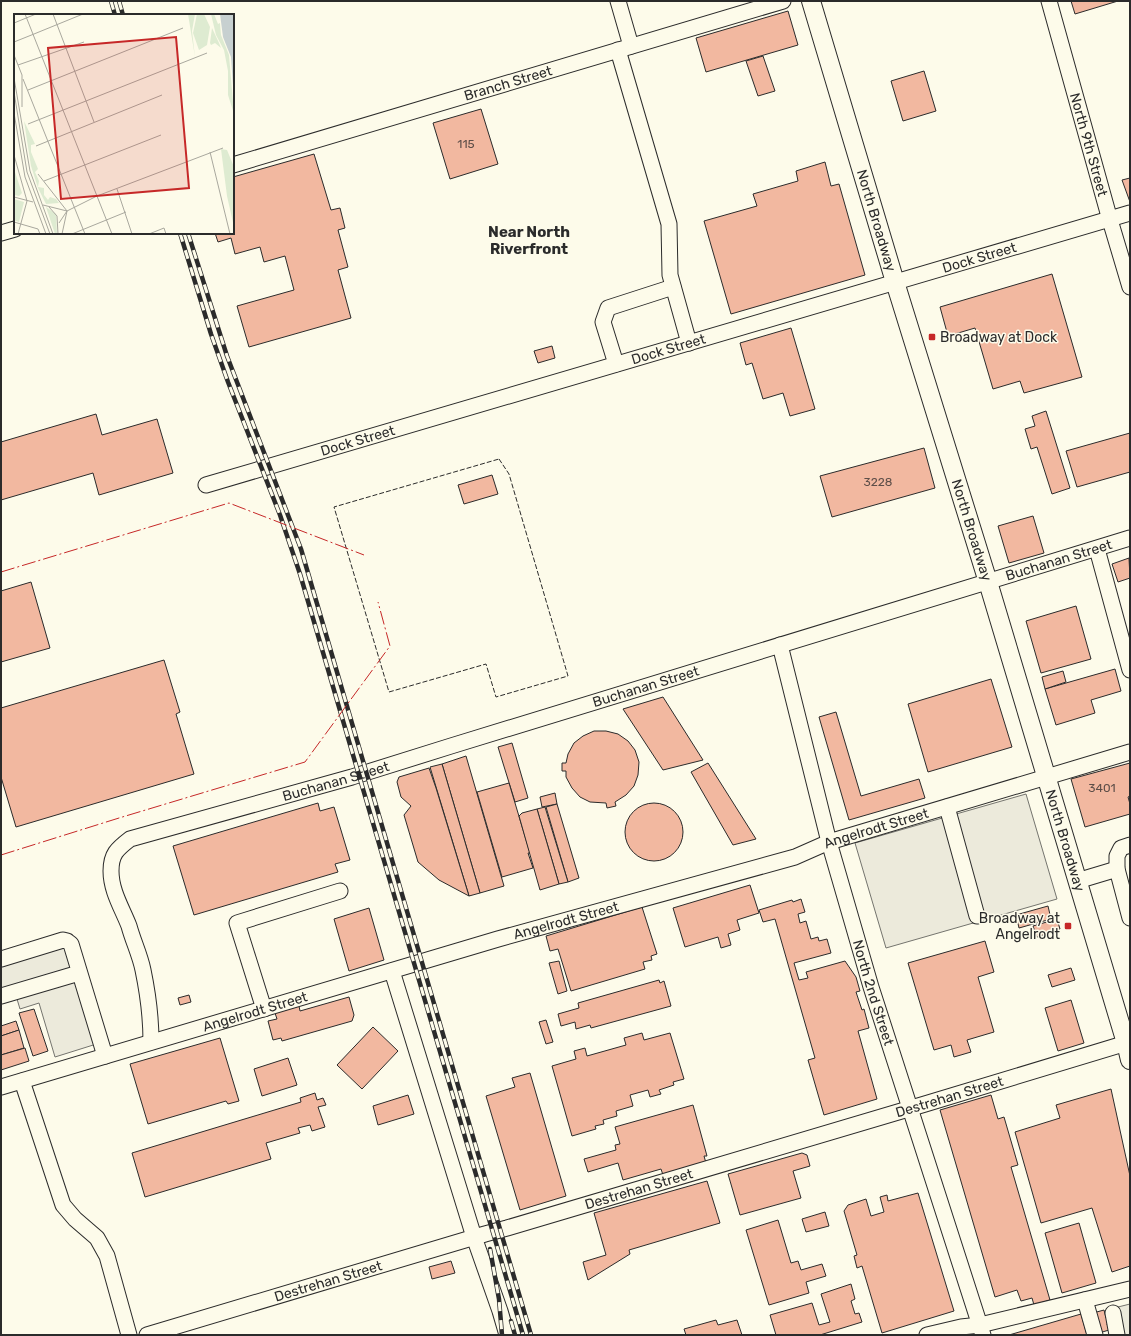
<svg xmlns="http://www.w3.org/2000/svg" width="1131" height="1336" font-family="Rubik,sans-serif">
  <style>
    .parking { fill: #eceadb; stroke: #74746e }
    .building { fill: #f2b8a0; stroke: #2b2b2b }
    .lines { fill: none; stroke-linecap: round; stroke-linejoin: round }
    .minor-casing { stroke: #2b2b2b; stroke-width: 17 }
    .major-casing { stroke: #2b2b2b; stroke-width: 20 }
    .minor { stroke: #fdfbea; stroke-width: 15 }
    .major { stroke: #fdfbea; stroke-width: 18 }
    .rail-casing { stroke: #2b2b2b; stroke-width: 4.5 }
    .rail { stroke: #fdfbea; stroke-width: 3; stroke-dasharray: 9; stroke-linecap: butt }
    .fence { stroke: #2b2b2b; stroke-width: 1; stroke-dasharray: 5 2; stroke-linecap: butt }
    .power { stroke: #c62828; stroke-width: 1; stroke-dasharray: 14 3 2 3; stroke-linecap: butt }
    .poi-dot { fill: #c62828; stroke: #fdfbea; stroke-width: 1.5 }
    .labels { text-anchor: middle; stroke-width: 3; stroke-linejoin: round; paint-order: stroke }
    .number-label { font-size: 12px; fill: #5d4e48 }
    .street-label { font-size: 14px; fill: #2b2b2b; stroke: #fdfbea }
    .poi-label { font-size: 14px; fill: #2b2b2b; stroke: #fdfbea; text-anchor: start }
    .neighbourhood-label { font-size: 15px; font-weight: bold; fill: #2b2b2b; stroke: #fdfbea }
    .inset-road { fill: none; stroke: #a9a89e; stroke-width: 1 }
    .view { fill: #c62828; fill-opacity: 0.15; stroke: #c62828; stroke-width: 2 }
    .inset-edge { fill: none; stroke: #2b2b2b; stroke-width: 2 }
  </style>
  <rect width="100%" height="100%" fill="#fdfbea"/>
  <g class="parking">
    <path d="M1026,794L1057,899L886,948L855,843Z"/>
    <path d="M72,934L106,1041L55,1057L39,1003L20,1009L17,999L1,1004V956Z"/>
    <path d="M1130,1304V1335H1121L1114,1308Z"/>
  </g>
  <g class="building">
    <path d="M1071,1H1118L1075,14Z"/>
    <path d="M788,11L798,45L706,72L696,38Z"/>
    <path d="M763,56L775,91L758,96L746,61Z"/>
    <path d="M924,71L936,111L903,121L891,81Z"/>
    <path d="M481,109L498,164L450,179L433,123Z"/>
    <path d="M314,154L331,210L340,208L345,228L338,230L348,267L338,270L351,318L249,347L237,306L294,290L285,256L264,262L260,247L235,254L231,238L218,242L215,233H233V177Z"/>
    <path d="M825,162L831,186L839,184L865,275L731,314L704,221L757,206L753,194L798,181L796,171Z"/>
    <path d="M1130,178V202L1122,180Z"/>
    <path d="M1052,274L1082,377L1024,393L1020,381L993,389L975,328L948,336L940,307Z"/>
    <path d="M791,328L815,409L790,416L783,393L763,399L752,363L746,365L740,343Z"/>
    <path d="M552,346L555,358L538,363L534,351Z"/>
    <path d="M1046,411L1070,488L1052,494L1037,447L1031,449L1025,429L1035,426L1032,416Z"/>
    <path d="M96,414L102,435L157,419L173,473L99,495L93,473L1,500V442Z"/>
    <path d="M1130,433V472L1077,487L1066,451Z"/>
    <path d="M924,448L935,488L832,517L820,476Z"/>
    <path d="M492,475L498,494L464,504L458,485Z"/>
    <path d="M1033,516L1044,553L1009,563L998,526Z"/>
    <path d="M1129,558L1130,578L1118,582L1112,564Z"/>
    <path d="M31,582L50,648L1,662V591Z"/>
    <path d="M1076,606L1091,659L1041,673L1026,621Z"/>
    <path d="M164,660L180,712L176,714L194,774L16,827L1,777V708Z"/>
    <path d="M1115,669L1121,691L1091,700L1095,713L1056,725L1045,689Z"/>
    <path d="M1063,671L1066,682L1045,689L1042,677Z"/>
    <path d="M991,679L1012,747L928,772L908,704Z"/>
    <path d="M663,697L703,760L663,770L623,709Z"/>
    <path d="M836,712L861,796L919,779L925,798L849,820L819,717Z"/>
    <path d="M594,731H606L618,734L628,741L635,750L639,762L638,775L634,786L626,795L615,802L616,806L607,808L606,803L590,802L580,797L572,788L566,777V771H562V763H566L568,754L574,743L583,736Z"/>
    <path d="M512,743L528,798L515,802L498,747Z"/>
    <path d="M466,756L504,886L480,893L442,764Z"/>
    <path d="M708,763L756,839L733,845L691,772Z"/>
    <path d="M1130,763V796L1128,797L1130,804V814L1085,827L1071,779Z"/>
    <path d="M442,764L480,893L469,896L430,767Z"/>
    <path d="M429,768L436,788L469,896L439,880L418,862L404,815L411,806L401,797L397,782L399,777Z"/>
    <path d="M509,783L530,853H528L533,868L502,877L477,792Z"/>
    <path d="M555,793L557,804L542,807L540,797Z"/>
    <circle cx="654" cy="832" r="29"/>
    <path d="M318,803L320,811L334,807L350,860L335,864L338,872L194,915L173,846Z"/>
    <path d="M557,804L579,878L568,882L546,807Z"/>
    <path d="M545,807L568,882L559,884L537,809Z"/>
    <path d="M537,809L559,884L540,890L519,816L522,813Z"/>
    <path d="M750,885L759,913L737,920L740,930L728,934L731,945L721,948L718,937L685,947L673,908Z"/>
    <path d="M801,899L805,912L798,914L800,923L806,921L811,939L818,937L819,941L827,939L831,953L794,963L799,980L808,978L806,972L845,961L856,977L860,991L856,992L862,1010L864,1009L869,1028L858,1031L877,1099L824,1115L808,1060L815,1058L775,919L763,922L759,910L792,900L793,902Z"/>
    <path d="M1048,906L1051,919L1019,928L1016,915Z"/>
    <path d="M642,907L657,954L651,956L652,960L643,962L645,969L571,991L558,949L550,951L546,936Z"/>
    <path d="M369,908L384,960L349,971L334,919Z"/>
    <path d="M1057,919L1060,929L1037,937L1033,926Z"/>
    <path d="M985,941L994,972L978,977L994,1032L967,1040L971,1052L954,1057L951,1045L934,1050L908,963Z"/>
    <path d="M559,961L567,991L558,994L549,963Z"/>
    <path d="M1071,968L1075,980L1052,987L1048,975Z"/>
    <path d="M659,980L660,983L664,981L671,1006L591,1028L590,1025L576,1029L575,1022L561,1026L558,1014L579,1008L578,1003Z"/>
    <path d="M189,995L191,1002L180,1005L178,998Z"/>
    <path d="M349,997L354,1015L352,1021L282,1041L281,1038L273,1040L268,1021L277,1019L275,1013L299,1006L300,1011Z"/>
    <path d="M1071,1000L1084,1043L1058,1051L1045,1008Z"/>
    <path d="M34,1009L48,1051L33,1056L19,1013Z"/>
    <path d="M546,1020L553,1042L546,1044L539,1022Z"/>
    <path d="M16,1021L19,1030L1,1036V1026Z"/>
    <path d="M373,1027L398,1051L362,1089L337,1065Z"/>
    <path d="M19,1030L24,1048L1,1055V1036Z"/>
    <path d="M642,1033L644,1040L670,1033L684,1079L673,1082L674,1085L659,1090L661,1094L650,1097L648,1090L630,1095L633,1106L616,1111L617,1116L603,1120L604,1124L595,1126L596,1129L572,1136L552,1066L576,1059L574,1051L585,1048L587,1056L626,1045L624,1038Z"/>
    <path d="M220,1038L239,1101L228,1104L226,1101L148,1124L130,1064Z"/>
    <path d="M25,1048L29,1061L1,1070V1055Z"/>
    <path d="M288,1058L297,1085L262,1096L254,1069Z"/>
    <path d="M530,1073L566,1196L520,1210L486,1096L515,1087L512,1078Z"/>
    <path d="M1111,1089L1130,1176V1266L1112,1272L1092,1208L1041,1223L1015,1132L1060,1118L1056,1105Z"/>
    <path d="M315,1093L317,1100L323,1098L326,1105L318,1107L325,1127L312,1131L310,1125L298,1128L300,1133L266,1143L271,1159L145,1197L132,1153L301,1102L300,1098Z"/>
    <path d="M408,1095L414,1114L378,1125L373,1106Z"/>
    <path d="M991,1095L998,1119L1004,1117L1018,1165L1011,1167L1050,1300L1034,1305L1032,1298L1021,1301L1017,1290L995,1297L940,1110Z"/>
    <path d="M693,1105L707,1156H704L706,1163L663,1175L661,1169L623,1180L618,1163L588,1172L584,1159L616,1150L615,1145L620,1144L615,1127Z"/>
    <path d="M802,1153L807,1155L810,1166L793,1171L801,1198L740,1215L728,1174Z"/>
    <path d="M707,1181L720,1223L629,1250L630,1254L588,1280L583,1262L606,1255L594,1213Z"/>
    <path d="M918,1193L954,1311L882,1333L862,1266L857,1268L854,1256L857,1255L844,1211L848,1205L866,1199L871,1216L884,1212L880,1197L887,1195L888,1201Z"/>
    <path d="M825,1212L829,1226L806,1232L802,1219Z"/>
    <path d="M778,1220L791,1263L798,1261L801,1270L822,1264L826,1276L806,1282L809,1293L769,1305L746,1230Z"/>
    <path d="M1079,1223L1096,1283L1062,1293L1045,1233Z"/>
    <path d="M451,1261L455,1273L432,1279L429,1267Z"/>
    <path d="M851,1284L855,1299L851,1301L855,1314L859,1313L862,1322L820,1335H776L770,1315L812,1303L819,1325L830,1322L821,1294Z"/>
    <path d="M1104,1310L1106,1318L1108,1317L1110,1323L1107,1324L1109,1330L1099,1333L1093,1313Z"/>
    <path d="M1081,1314L1087,1335H1009Z"/>
    <path d="M716,1320L718,1325L737,1320L742,1335H685H686L684,1329Z"/>
  </g>
  <g class="lines">
    <defs>
      <g id="minor">
        <path d="M618,1L631,46"/>
        <path id="s1" d="M1049,1L1110,220L1130,287"/>
        <path d="M618,50L669,224L670,275L689,343"/>
        <path id="s2" d="M233,165L783,1"/>
        <path d="M1,233L15,229"/>
        <path d="M616,364L603,322L608,308L673,287"/>
        <path id="s3" d="M206,485L1130,213"/>
        <path d="M1097,549L1130,670"/>
        <path id="s4" d="M780,645L829,842L871,987L983,1335"/>
        <path d="M947,807L977,916"/>
        <path d="M1130,845L1121,848L1117,856V869L1130,918"/>
        <path d="M1077,881L1117,869"/>
        <path d="M1,959L63,940L67,941L71,944L105,1056"/>
        <path d="M392,971L474,1237L500,1311L507,1335"/>
        <path d="M1,996L79,973"/>
        <path d="M264,1009L237,923L340,891"/>
        <path id="s5" d="M151,1042C151,1018 148,994 143,970C140,955 133,941 129,926C122,908 111,891 111,871C111,854 117,849 130,839L352,777L451,746L1130,538"/>
        <path d="M22,1081L63,1205L75,1219L97,1238L107,1256L129,1335"/>
        <path id="s6" d="M1,1087L498,939L795,857L829,842L1130,752"/>
        <path d="M1085,1300L1095,1335"/>
        <path d="M1113,1313L1117,1335"/>
        <path id="s7" d="M147,1335L485,1234L507,1228L925,1104L1130,1042"/>
        <path d="M927,1335L961,1327L980,1325L1130,1289"/>
      </g>
      <g id="major">
        <path id="s8" d="M811,1L895,282L988,582L1126,1043L1130,1060"/>
      </g>
    </defs>
    <use href="#minor" class="minor-casing"/>
    <use href="#major" class="major-casing"/>
    <use href="#minor" class="minor"/>
    <use href="#major" class="major"/>
    <defs>
      <g id="rail">
        <path d="M111,1L115,15"/>
        <path d="M119,1L123,15"/>
        <path d="M180,233L211,334L228,382L280,515L300,574L523,1335"/>
        <path d="M188,233L227,356L301,549L531,1335"/>
        <path d="M490,1249L499,1299L502,1335"/>
        <path d="M511,1321L515,1335"/>
      </g>
    </defs>
    <use href="#rail" class="rail-casing"/>
    <use href="#rail" class="rail"/>
    <path class="fence" d="M499,459L509,474L568,676L496,697L486,664L389,692L334,507Z"/>
    <g class="power">
      <path d="M1,572L229,503L364,555"/>
      <path d="M1,855L119,818L305,762L390,646L378,602"/>
    </g>
  </g>
  <g class="poi-dot">
    <rect x="928" y="333" width="8" height="8" rx="2"/>
    <rect x="1064" y="922" width="8" height="8" rx="2"/>
  </g>
  <g class="labels">
    <g class="number-label">
      <text x="466" y="148">115</text>
      <text x="878" y="486">3228</text>
      <text x="1102" y="792">3401</text>
    </g>
    <g class="street-label">
      <text dy="5" stroke="none"><textPath href="#s2" startOffset="287">Branch Street</textPath></text>
      <text dy="5" stroke="none"><textPath href="#s1" startOffset="149">North 9th Street</textPath></text>
      <text dy="5" stroke="none"><textPath href="#s8" startOffset="229">North Broadway</textPath></text>
      <text dy="5" stroke="none"><textPath href="#s3" startOffset="806">Dock Street</textPath></text>
      <text dy="5" stroke="none"><textPath href="#s3" startOffset="482">Dock Street</textPath></text>
      <text dy="5" stroke="none"><textPath href="#s3" startOffset="158">Dock Street</textPath></text>
      <text dy="5" stroke="none"><textPath href="#s8" startOffset="553">North Broadway</textPath></text>
      <text dy="5" stroke="none"><textPath href="#s5" startOffset="1186">Buchanan Street</textPath></text>
      <text dy="5" stroke="none"><textPath href="#s5" startOffset="754">Buchanan Street</textPath></text>
      <text dy="5" stroke="none"><textPath href="#s5" startOffset="430">Buchanan Street</textPath></text>
      <text dy="5" stroke="none"><textPath href="#s6" startOffset="913">Angelrodt Street</textPath></text>
      <text dy="5" stroke="none"><textPath href="#s8" startOffset="877">North Broadway</textPath></text>
      <text dy="5" stroke="none"><textPath href="#s6" startOffset="589">Angelrodt Street</textPath></text>
      <text dy="5" stroke="none"><textPath href="#s4" startOffset="360">North 2nd Street</textPath></text>
      <text dy="5" stroke="none"><textPath href="#s6" startOffset="265">Angelrodt Street</textPath></text>
      <text dy="5" stroke="none"><textPath href="#s7" startOffset="837">Destrehan Street</textPath></text>
      <text dy="5" stroke="none"><textPath href="#s7" startOffset="513">Destrehan Street</textPath></text>
      <text dy="5" stroke="none"><textPath href="#s7" startOffset="189">Destrehan Street</textPath></text>
    </g>
    <g class="poi-label">
      <text x="940" y="342">Broadway at Dock</text>
      <text x="1060" y="923" text-anchor="end">Broadway at<tspan x="1060" dy="16">Angelrodt</tspan></text>
    </g>
    <g class="neighbourhood-label">
      <text x="529" y="237">Near North<tspan x="529" dy="17">Riverfront</tspan></text>
    </g>
  </g>
  <g transform="translate(14 14)">
    <rect width="220" height="220" fill="#fdfbea"/>
    <path d="M174,0H181L178,17L181,43ZM183,0H190L196,13L193,31L185,36L179,19ZM197,0H200L204,10L206,9L207,21L215,41L220,100L214,81V57L210,36L202,21ZM198,14L205,29L207,34L201,29L197,31L196,29ZM10,107L21,130L17,131V138L24,155L21,158L25,167L24,173L30,174V181L34,186L36,183L42,185L45,189L32,190L24,174L17,152ZM207,135L213,136L220,153V213L213,182ZM1,158L8,179L5,182L0,181ZM0,185L10,188L5,208L0,206ZM32,193L42,200L43,220H41Z" fill="#deebd1"/>
    <path d="M206,0H220V86L217,43L209,23Z" fill="#c7d0d0"/>
    <path class="inset-road" d="M11,0L98,220M39,0L80,108M0,9L22,0M20,20L69,0M0,28L20,20M0,41L8,61M4,51L70,28M0,64L16,157L39,220M9,65L71,220M14,76L169,14M0,78L13,158L36,220M8,93V61M0,99L11,163L32,220M14,110L193,39M22,132L148,81M196,138L216,220M0,141L13,187L4,220M24,160L53,197L48,220M30,167L147,121M103,175L118,220M0,183L19,188M29,191L53,197L83,182L209,134M35,193L43,202L44,220M0,208L24,215L26,220M45,209L53,197M58,220L112,198M135,220L150,214L152,220"/>
    <path class="view" d="M162,23L175,174L47,185L34,34Z"/>
    <rect width="220" height="220" class="inset-edge"/>
  </g>
  <rect width="1131" height="1336" fill="none" stroke="#2b2b2b" stroke-width="4"/>
</svg>
